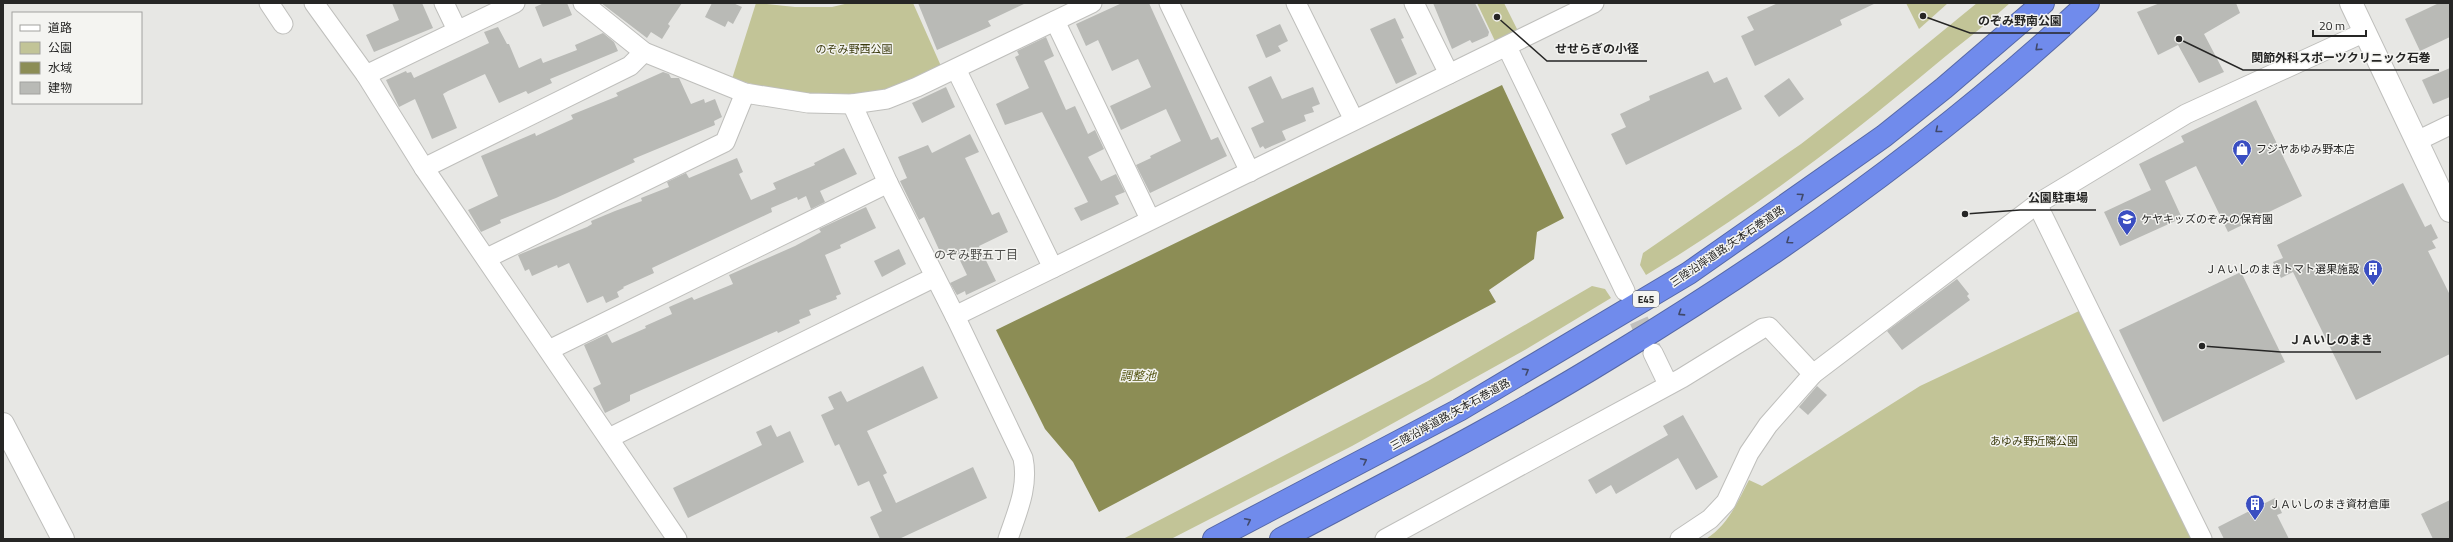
<svg xmlns="http://www.w3.org/2000/svg" width="2453" height="542" font-family="'Titillium Web','Noto Sans JP',sans-serif">
  <style>
    .green { fill: #c2c497 }
    .water { fill: #8c8d55 }
    .building { fill: #b9bab6 }
    .lines { fill: none; stroke-linecap: round; stroke-linejoin: round }
    .minor-tunnel { stroke: #c0c0be; stroke-width: 19; stroke-dasharray: 19 10; stroke-linecap: butt }
    .minor-casing { stroke: #bfbfbc; stroke-width: 21 }
    .tertiary-casing { stroke: #bfbfbc; stroke-width: 24 }
    .motorway-casing { stroke: #5668a6; stroke-width: 24 }
    .minor { stroke: #fff; stroke-width: 19 }
    .tertiary { stroke: #fff; stroke-width: 22 }
    .motorway { stroke: #708bec; stroke-width: 22 }
    .oneway { stroke: #40496b }
    .labels { text-anchor: middle; stroke-width: 3; stroke-linejoin: round; paint-order: stroke }
    .shield { fill: #f4f4f1; stroke: #646462; stroke-width: 1 }
    .shield-label { font-size: 10px; font-weight: bold; fill: #262625 }
    .park-label { font-size: 11px; fill: #3a3a0c; stroke: #f4f4f1 }
    .poi-label { font-size: 11px; fill: #262625; stroke: #f4f4f1; text-anchor: start }
    .street-label { font-size: 11px; fill: #262625; stroke: #f4f4f1 }
    .neighbourhood-label { font-size: 12px; fill: #4e4e4b; stroke: #f4f4f1 }
    .water-label { font-size: 12px; font-style: italic; fill: #555512; stroke: #f4f4f1 }
    .leader { fill: none; stroke: #262625; stroke-width: 1.5 }
    .callout-dot { fill: #262625; stroke: #f4f4f1; stroke-width: 1.5 }
    .callout-label { font-size: 12px; text-anchor: middle; font-weight: bold; fill: #262625; stroke: #f4f4f1; stroke-width: 3; stroke-linejoin: round; paint-order: stroke }
  </style>
  <rect width="100%" height="100%" fill="#e7e7e4"/>
  <g class="green">
    <path d="M756,3L795,7H832L849,3H913L941,66C924,73 907,82 890,88C838,105 783,92 732,79Z"/>
    <path d="M1477,3H1504L1518,31L1495,41Z"/>
    <path d="M1906,3H1948L1919,29Z"/>
    <path d="M1977,3H2010C1986,25 1960,44 1935,65C1843,142 1749,213 1646,275L1640,265L1643,253L1801,144L1867,93Z"/>
    <path d="M1592,286L1605,289L1611,298L1523,351L1352,446L1171,539H1123L1428,381Z"/>
    <path d="M2079,311L2194,539H1706C1728,525 1737,503 1749,480L1762,486L1920,386Z"/>
  </g>
  <path class="water" d="M1502,85L1564,218L1537,232L1534,259L1489,290L1496,302L1099,512L1073,462L1045,429L996,330Z"/>
  <g class="building">
    <path d="M392,3H422L433,28L374,52L366,35L399,20Z"/>
    <path d="M544,3H567L572,15L543,27L535,7Z"/>
    <path d="M601,3H682L668,24L670,26L662,39L651,32L647,38Z"/>
    <path d="M712,3H733L742,7L733,24L728,21L725,27L705,17Z"/>
    <path d="M918,3H1026L988,21L991,26L937,50Z"/>
    <path d="M1122,3H1149L1211,140L1218,137L1227,156L1150,193L1136,165L1151,158L1150,156L1181,141L1166,109L1121,130L1110,106L1151,87L1138,59L1112,71L1098,40L1086,46L1076,24Z"/>
    <path d="M1433,3H1475L1489,32L1488,36L1472,43L1470,40L1452,49Z"/>
    <path d="M1778,3H1876L1840,20L1842,25L1755,66L1741,36L1754,30L1747,17Z"/>
    <path d="M2160,3H2236L2240,13L2204,34L2224,72L2199,83L2178,45L2158,55L2137,12Z"/>
    <path d="M2439,3H2450V37L2420,51L2405,19Z"/>
    <path d="M1395,18L1404,38L1401,39L1417,74L1396,84L1370,29Z"/>
    <path d="M1280,24L1288,41L1278,46L1281,51L1266,58L1256,35Z"/>
    <path d="M498,27L507,44H509L519,68L541,58L543,63L577,50L575,45L603,33L614,42L618,51L550,79L552,83L528,94L526,91L499,103L485,74L448,91L443,94L457,128L432,139L415,99L399,107L386,80L406,71L407,73L411,72L414,78L489,43L484,32Z"/>
    <path d="M1046,37L1054,56L1044,61L1066,110L1075,106L1088,134L1095,130L1104,149L1088,157L1101,181L1116,174L1125,192L1115,196L1119,204L1081,221L1074,208L1088,202L1042,112L1005,125L996,104L1029,88L1015,57L1019,55L1017,51Z"/>
    <path d="M2450,68V97L2433,104L2422,80Z"/>
    <path d="M1708,71L1714,83L1727,77L1742,109L1626,165L1611,134L1626,127L1620,114L1650,100L1649,96Z"/>
    <path d="M663,72L669,74L671,78H679L691,104L704,99L705,103L715,99L722,117L714,121L715,125L633,159L635,162L556,198L500,220L501,223L481,232L468,210L498,196L481,156L535,133L536,136L573,119L571,115L618,96L616,93Z"/>
    <path d="M1271,76L1282,99L1313,87L1320,104L1312,107L1314,112L1304,115L1306,121L1282,131L1286,140L1265,149L1263,146L1260,148L1251,128L1264,122L1248,87Z"/>
    <path d="M1789,78L1804,99L1779,117L1764,96Z"/>
    <path d="M946,87L955,107L922,123L912,103Z"/>
    <path d="M2256,100L2302,196L2228,232L2196,166L2165,181L2182,218L2120,246L2104,212L2151,190L2139,164L2184,142L2181,136Z"/>
    <path d="M970,134L979,152L965,158L992,215L999,212L1008,232L979,246L996,281L966,295L965,291L957,295L950,283L967,275L955,250L942,256L924,217L919,220L900,181L907,178L898,157L928,145L932,153Z"/>
    <path d="M844,148L857,174L820,191L825,202L811,209L806,196L798,200L797,197L771,208L772,212L652,268L654,273L623,287L624,288L617,292L619,297L606,303L603,296L587,303L569,263L558,268L557,265L532,276L529,269L525,271L518,255L587,227L592,224L591,221L615,211L642,201L641,198L669,187L667,182L686,173L689,178L737,158L743,172L739,174L751,200L776,189L773,183L815,165L814,163Z"/>
    <path d="M2403,183L2425,227L2431,224L2438,238L2432,241L2436,248L2428,251L2450,295V354L2356,400L2293,272L2281,278L2273,262L2283,258L2277,245Z"/>
    <path d="M866,207L876,228L840,245L841,248L825,255L841,294L836,296L837,299L809,310L811,315L799,320L800,323L778,333L777,331L630,395V401L605,413L593,388L601,384L584,345L607,334L612,343L646,328L645,326L672,314L669,307L692,297L694,300L733,284L729,275L795,246L821,232L819,229Z"/>
    <path d="M899,249L906,264L882,277L874,261Z"/>
    <path d="M2241,272L2285,362L2163,422L2119,330Z"/>
    <path d="M1957,279L1969,294L1967,296L1970,300L1902,350L1887,331Z"/>
    <path d="M923,366L938,398L867,431L887,473L883,475L896,503L973,467L987,498L899,539H880L870,517L882,511L869,481L858,486L839,444L835,446L821,415L834,409L828,397L841,391L847,402Z"/>
    <path d="M1817,386L1827,395L1808,415L1799,407Z"/>
    <path d="M1683,415L1718,477L1696,490L1678,458L1616,494L1611,485L1596,494L1588,480L1668,435L1663,426Z"/>
    <path d="M771,425L777,437L790,431L804,462L688,518L673,488L762,445L756,432Z"/>
    <path d="M2275,498L2282,513L2277,515L2289,539H2224L2218,527Z"/>
    <path d="M2450,500V539H2433L2421,514Z"/>
  </g>
  <g class="lines">
    <path class="minor-tunnel" d="M1627,294L1652,350"/>
    <defs>
      <g id="minor">
        <path d="M269,3L283,24"/>
        <path d="M314,3L366,75L424,168L677,539"/>
        <path d="M444,3L457,30"/>
        <path d="M583,3L644,52L745,93L808,103L852,104L887,99L917,87L1092,3"/>
        <path d="M1169,3L1250,172"/>
        <path d="M1296,3L1354,120"/>
        <path d="M1414,3L1449,74"/>
        <path d="M1055,21L1150,219"/>
        <path d="M1507,47L1625,291"/>
        <path d="M956,69L1053,268"/>
        <path d="M366,75L515,3"/>
        <path d="M852,104L888,183L955,316"/>
        <path d="M2417,141L2450,125"/>
        <path d="M424,168L630,66L644,52"/>
        <path d="M2037,204L2202,539"/>
        <path d="M487,258L725,142L745,93"/>
        <path d="M549,350L888,183"/>
        <path d="M1653,353L1668,384"/>
        <path d="M609,438L935,277"/>
        <path d="M1008,539C1017,512 1029,487 1023,458L955,316L1594,3"/>
        <path d="M1385,539L1682,378L1763,328L1769,327L1813,374"/>
        <path d="M1680,539L1710,519L1726,502L1749,453L1768,425L1813,374L2037,204L2186,114L2365,32"/>
      </g>
      <g id="tertiary">
        <path d="M2351,3L2450,211"/>
        <path d="M3,424L63,539"/>
      </g>
      <g id="motorway">
        <path d="M1214,539L1459,410L1689,273L1884,136L1944,88L2043,3"/>
        <path d="M1281,539C1392,480 1504,423 1611,357C1779,255 1944,138 2088,3"/>
      </g>
    </defs>
    <use href="#minor" class="minor-casing"/>
    <use href="#tertiary" class="tertiary-casing"/>
    <use href="#motorway" class="motorway-casing"/>
    <use href="#minor" class="minor"/>
    <use href="#tertiary" class="tertiary"/>
    <use href="#motorway" class="motorway"/>
  </g>
  <defs><path id="oneway-chevron" d="M-2-3.5L2.5 0L-2 3.5" fill="none" stroke-width="1.6" stroke-linecap="round" stroke-linejoin="round"/></defs>
  <g class="oneway">
    <use href="#oneway-chevron" transform="translate(2038 48) rotate(138)"/>
    <use href="#oneway-chevron" transform="translate(1938 130) rotate(141)"/>
    <use href="#oneway-chevron" transform="translate(1801 196) rotate(-35)"/>
    <use href="#oneway-chevron" transform="translate(1789 241) rotate(145)"/>
    <use href="#oneway-chevron" transform="translate(1681 313) rotate(147)"/>
    <use href="#oneway-chevron" transform="translate(1526 371) rotate(-30)"/>
    <use href="#oneway-chevron" transform="translate(1364 461) rotate(-27)"/>
    <use href="#oneway-chevron" transform="translate(1248 521) rotate(-27)"/>
  </g>
  <defs>
    <symbol id="shop-pin" viewBox="-11 -11 22 30"><path d="M0 17L-7.5 6A9.5 9.5 0 1 1 7.5 6Z" fill="#3a4ec1" stroke="#f4f4f1"/><path d="M-5-2.5h2.3a2.7 3.5 0 0 1 5.4 0H5L5.5 6h-11ZM-1.5-2.5h3a1.5 2.3 0 0 0-3 0Z" fill="#fff"/></symbol>
    <symbol id="school-pin" viewBox="-11 -11 22 30"><path d="M0 17L-7.5 6A9.5 9.5 0 1 1 7.5 6Z" fill="#3a4ec1" stroke="#f4f4f1"/><path d="M0-5L7-2L0 1L-7-2ZM-4 1L0 2.5L4 1V4Q0 6-4 4Z" fill="#fff"/></symbol>
    <symbol id="building-pin" viewBox="-11 -11 22 30"><path d="M0 17L-7.5 6A9.5 9.5 0 1 1 7.5 6Z" fill="#3a4ec1" stroke="#f4f4f1"/><path d="M-4-6H4V6H1V3H-1V6H-4ZM-2.5-4.3h1.7v1.8h-1.7ZM.8-4.3h1.7v1.8H.8ZM-2.5-1h1.7V.8h-1.7ZM.8-1h1.7V.8H.8Z" fill="#fff"/></symbol>
  </defs>
  <g fill-rule="evenodd">
    <use href="#shop-pin" x="2231" y="138" width="22" height="30"/>
    <use href="#school-pin" x="2116" y="208" width="22" height="30"/>
    <use href="#building-pin" x="2362" y="258" width="22" height="30"/>
    <use href="#building-pin" x="2244" y="493" width="22" height="30"/>
  </g>
  <g class="labels">
    <rect class="shield" x="1633" y="291" width="26" height="16" rx="3"/>
    <g class="shield-label">
      <text x="1646" y="303">E45</text>
    </g>
    <g class="park-label">
      <text x="854" y="53">のぞみ野西公園</text>
      <text x="2034" y="445">あゆみ野近隣公園</text>
    </g>
    <g class="poi-label">
      <text x="2256" y="153">フジヤあゆみ野本店</text>
      <text x="2141" y="223">ケヤキッズのぞみの保育園</text>
      <text x="2359" y="273" text-anchor="end">ＪＡいしのまきトマト選果施設</text>
      <text x="2269" y="508">ＪＡいしのまき資材倉庫</text>
    </g>
    <g class="street-label">
      <text transform="translate(1727 246) rotate(-34)" y="4">三陸沿岸道路;矢本石巻道路</text>
      <text transform="translate(1450 414) rotate(-29)" y="4">三陸沿岸道路;矢本石巻道路</text>
    </g>
    <g class="neighbourhood-label">
      <text x="976" y="259">のぞみ野五丁目</text>
    </g>
    <g class="water-label">
      <text x="1138" y="380">調整池</text>
    </g>
  </g>
  <path class="leader" d="M1923 16L1970 33H2070M1497 17L1547 61H1647M2179 39L2243 70H2439M1965 214L2020 210H2096M2202 346L2281 352H2381"/>
  <g class="callout-dot">
    <circle cx="1923" cy="16" r="4"/>
    <circle cx="1497" cy="17" r="4"/>
    <circle cx="2179" cy="39" r="4"/>
    <circle cx="1965" cy="214" r="4"/>
    <circle cx="2202" cy="346" r="4"/>
  </g>
  <g class="callout-label">
    <text x="2020" y="25">のぞみ野南公園</text>
    <text x="1597" y="53">せせらぎの小径</text>
    <text x="2341" y="62">関節外科スポーツクリニック石巻</text>
    <text x="2058" y="202">公園駐車場</text>
    <text x="2331" y="344">ＪＡいしのまき</text>
  </g>
  <rect width="2453" height="542" fill="none" stroke="#262625" stroke-width="8"/>
  <rect x="12" y="12" width="130" height="92" fill="#f4f4f1" stroke="#a2a29f"/>
  <rect x="20" y="25" width="20" height="6" fill="#ffffff" stroke="#a2a29f"/>
  <text x="48" y="32" font-size="12" fill="#262625">道路</text>
  <rect x="20" y="42" width="20" height="12" fill="#c2c497" stroke="#a2a29f"/>
  <text x="48" y="52" font-size="12" fill="#262625">公園</text>
  <rect x="20" y="62" width="20" height="12" fill="#8c8d55" stroke="#a2a29f"/>
  <text x="48" y="72" font-size="12" fill="#262625">水域</text>
  <rect x="20" y="82" width="20" height="12" fill="#b9bab6" stroke="#a2a29f"/>
  <text x="48" y="92" font-size="12" fill="#262625">建物</text>
  <path d="M2313 30v6h53v-6" fill="none" stroke="#262625" stroke-width="2"/>
  <text x="2319" y="30" font-size="12" fill="#262625" stroke="#f4f4f1" stroke-width="3" paint-order="stroke">20 m</text>
</svg>
